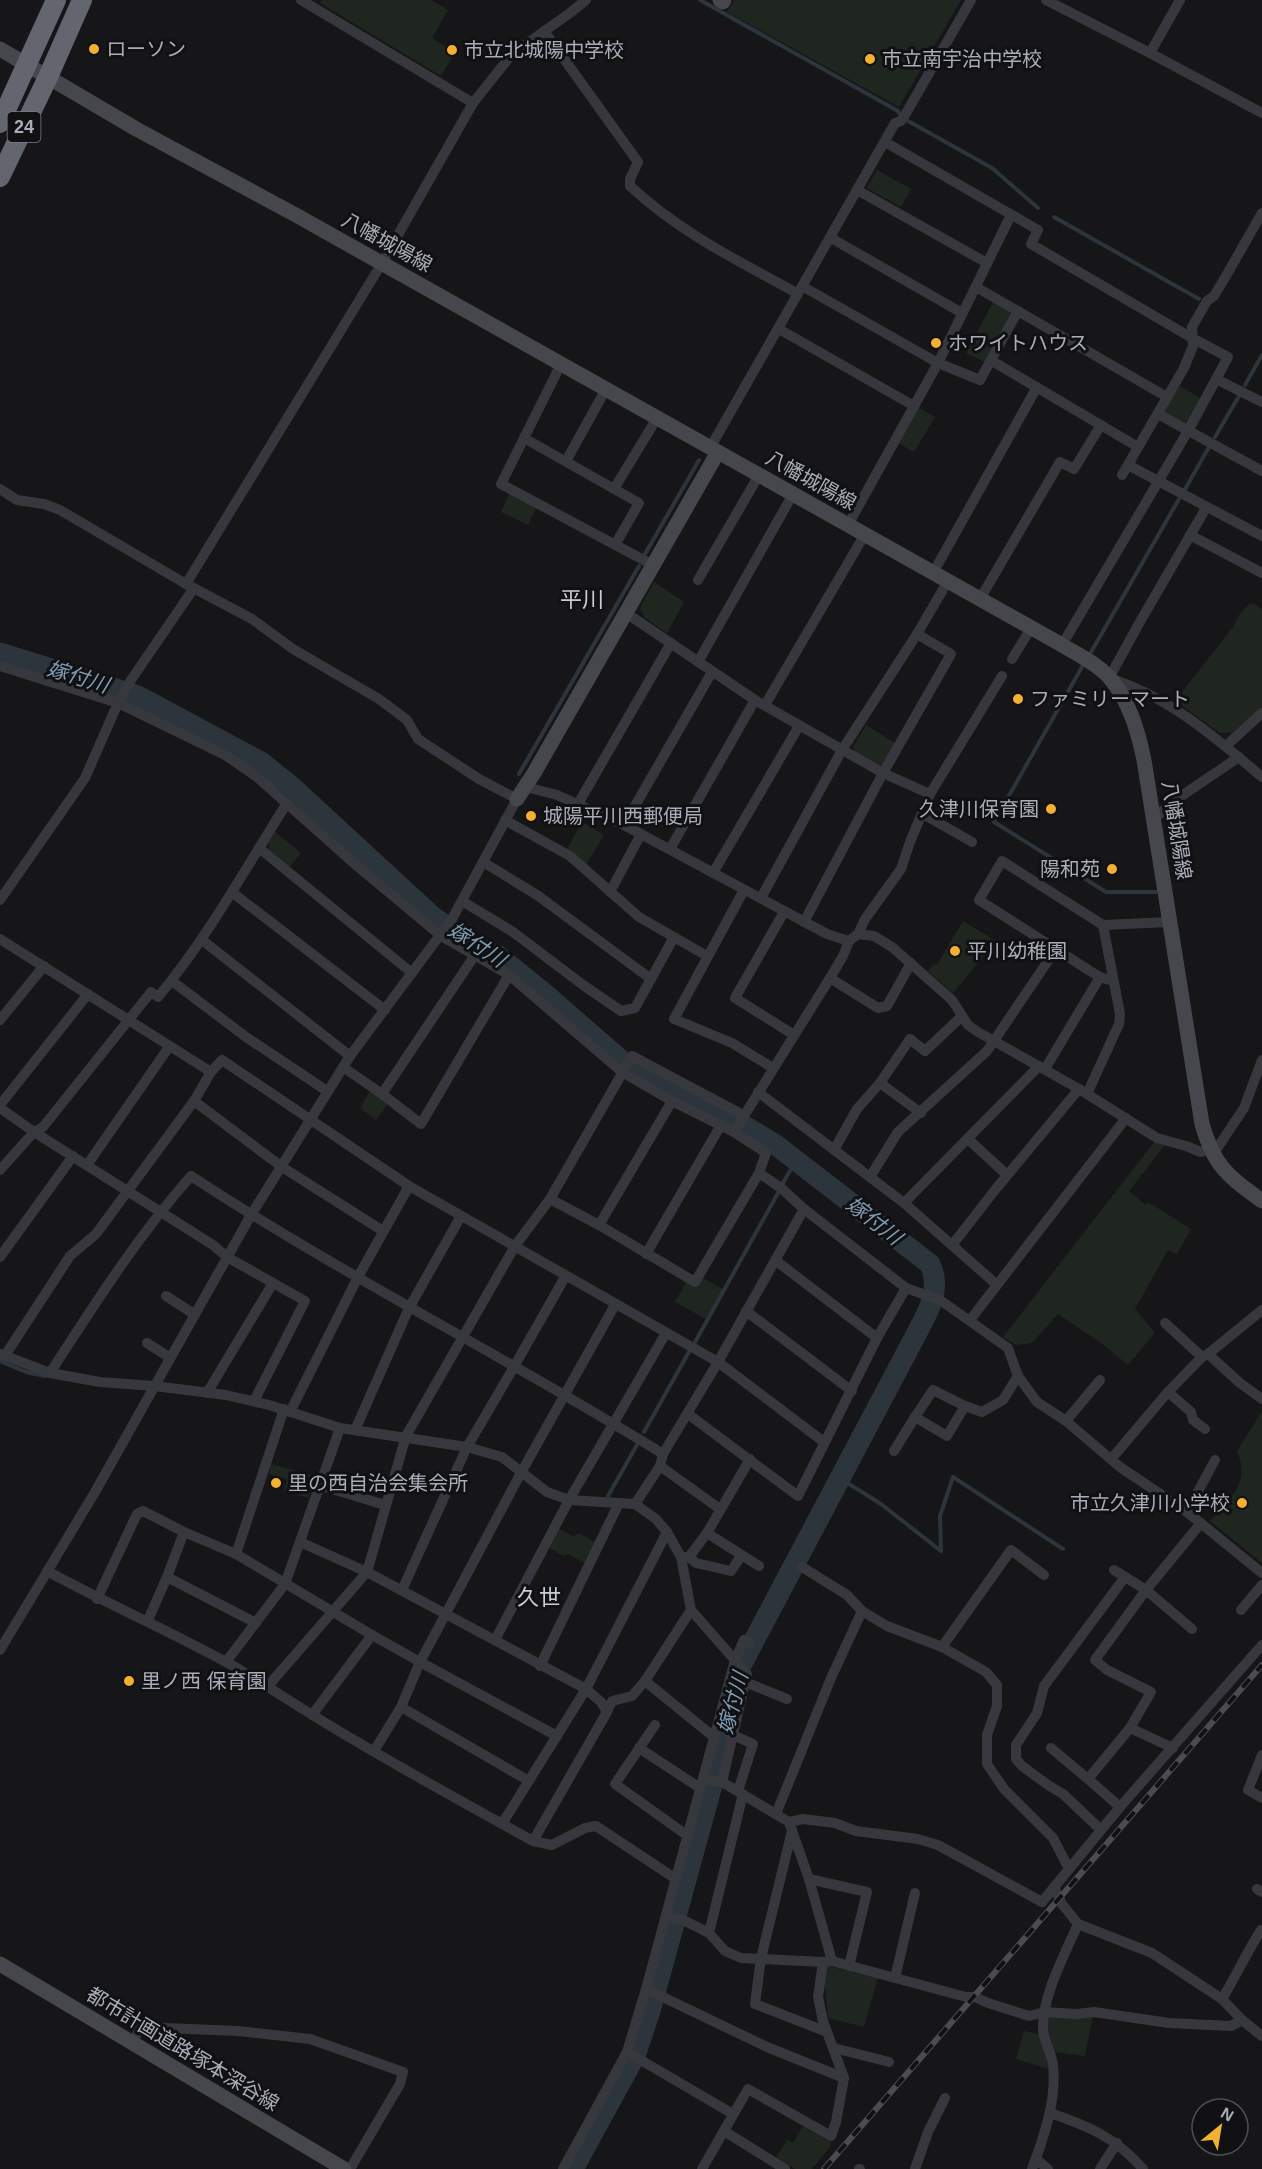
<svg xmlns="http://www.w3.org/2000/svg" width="1262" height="2169" font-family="Helvetica,'Noto Sans JP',sans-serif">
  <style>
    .green { fill: #1e261f }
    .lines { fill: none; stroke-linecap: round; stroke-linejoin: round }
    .stream { stroke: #2c353c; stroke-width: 4 }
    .river { stroke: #2c353c; stroke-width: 21 }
    .street { stroke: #37383d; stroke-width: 10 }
    .secondary { stroke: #45474d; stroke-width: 15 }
    .highway { stroke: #63666e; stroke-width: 20 }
    .rail-casing { stroke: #4a4c52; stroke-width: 6 }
    .rail { stroke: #111113; stroke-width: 4; stroke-dasharray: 11; stroke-linecap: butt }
    .poi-dot { fill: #f2b134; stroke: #111113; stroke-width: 2 }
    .labels { text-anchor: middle; stroke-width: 6; stroke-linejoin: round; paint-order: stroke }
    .shield { fill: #111113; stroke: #7b7e86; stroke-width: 1.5 }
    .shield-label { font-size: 18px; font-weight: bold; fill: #a8adb8 }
    .poi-label { font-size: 20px; fill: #a8adb8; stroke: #111113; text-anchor: start }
    .street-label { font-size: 20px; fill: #a8adb8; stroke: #111113 }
    .water-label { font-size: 21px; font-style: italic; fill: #7f9bb3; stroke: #111113 }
    .quarter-label { font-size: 22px; fill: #c9ccd4; stroke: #111113 }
  </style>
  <rect width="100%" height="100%" fill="#161618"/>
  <g class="green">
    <path d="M322,0H431L448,10L432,38L455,52L441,76L320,3Z"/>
    <path d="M734,0H961L899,107L727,12Z"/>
    <path d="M877,170L911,189L901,207L867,188Z"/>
    <path d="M993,302L1009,311L1011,317L987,363L966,353Z"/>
    <path d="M1178,385L1202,399L1186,426L1163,413Z"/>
    <path d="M918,407L935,417L914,452L898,443Z"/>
    <path d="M509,494L536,508L528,525L501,512Z"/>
    <path d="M654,582L684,602L667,633L644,617L640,608Z"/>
    <path d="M1249,604H1254L1262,609V707L1234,733H1220L1175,701L1233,627L1239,615Z"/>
    <path d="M866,725L895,743L882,765H877L855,753L853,747Z"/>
    <path d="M582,822L604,835L586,865L567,849Z"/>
    <path d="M274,831L301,853L289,868L269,852L268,842Z"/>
    <path d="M963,921L996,941L953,993L928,971L934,964L937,965Z"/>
    <path d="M371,1089L389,1102L376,1120L360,1108Z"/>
    <path d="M1155,1141L1165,1145L1129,1191L1146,1205L1148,1202L1191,1229L1177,1254L1168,1250L1135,1309L1155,1333L1128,1365L1101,1343L1058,1314L1032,1343L1016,1345L1003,1337Z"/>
    <path d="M701,1277L723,1289L706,1319L675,1302L687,1281Z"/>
    <path d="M1262,1411V1563L1210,1521C1230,1497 1251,1484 1237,1451Z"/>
    <path d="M271,1464L315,1476L309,1498L284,1491L287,1479L269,1474Z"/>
    <path d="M558,1528L574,1537L578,1533L595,1542L585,1563L568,1554L563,1556L548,1547Z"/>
    <path d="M828,1966L878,1978L864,2027L828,2018L824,1977Z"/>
    <path d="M1049,2015L1093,2016L1085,2056L1053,2052L1046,2030Z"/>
    <path d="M1024,2031L1038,2034L1047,2056L1048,2069L1016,2059Z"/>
    <path d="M803,2126L831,2142L830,2147L812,2169H795L776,2158L787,2140L793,2143Z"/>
  </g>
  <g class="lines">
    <g class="stream">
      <path d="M700,0L898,111L901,117L992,168L1038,208"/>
      <path d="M1054,217L1199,299"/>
      <path d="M1245,385L1262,355"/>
      <path d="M1215,437L1239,396"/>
      <path d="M1184,491L1209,447"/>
      <path d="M645,554L699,460"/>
      <path d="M1090,654L1179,499"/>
      <path d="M1082,667L994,822L1106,892H1156"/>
      <path d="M519,774L639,566"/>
      <path d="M783,1183L796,1160"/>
      <path d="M694,1344L778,1193"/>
      <path d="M0,1361L26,1372L45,1376"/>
      <path d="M644,1432L690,1350"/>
      <path d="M841,1479L881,1504L941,1551L940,1516L953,1477L1063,1549"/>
      <path d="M608,1496L638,1443"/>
    </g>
    <path class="river" d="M0,653L138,696L261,762L292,787L432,916L473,946L497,955L545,994L631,1069L726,1115L776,1145L930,1264C941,1288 930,1308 919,1329L739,1669L712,1785L650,2011L635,2056L573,2169"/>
    <g class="street">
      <path d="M301,0L473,103"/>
      <path d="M1046,0L1150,53L1262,113"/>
      <path d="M544,31L638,162L630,179V186C678,231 738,261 795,292"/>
      <path d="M1150,53L1180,0"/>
      <path d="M905,115L971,0"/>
      <path d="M885,142L1038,230L1031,244L1192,338L1228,357L1188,431L1062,645"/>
      <path d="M857,190L987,263"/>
      <path d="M831,238L962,313"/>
      <path d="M802,286L938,363L980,380L1018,311"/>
      <path d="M976,287L1167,397"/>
      <path d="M779,329L914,406"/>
      <path d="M992,361L1138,447"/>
      <path d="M561,364L501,484L653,565"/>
      <path d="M1216,379L1262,402"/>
      <path d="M1158,414L1262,471"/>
      <path d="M524,438L639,503L615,545"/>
      <path d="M710,448L895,123L901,121"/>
      <path d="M566,461L606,389"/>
      <path d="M1128,465L1262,536"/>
      <path d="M1122,475L1184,368L1193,346L1192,327L1207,301L1214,296L1226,276L1262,213"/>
      <path d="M0,489L17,500L44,504L60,510L186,584L252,619L293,649L379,699L407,720L418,739L479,779L517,799L452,919L350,1056L251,1215L95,1492L0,1650"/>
      <path d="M614,489L657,418"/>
      <path d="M1206,508L1141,620L1109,678C1168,696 1216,738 1262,777"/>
      <path d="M848,525L938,363L1011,215"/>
      <path d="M1190,535L1262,573"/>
      <path d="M933,573L1037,387"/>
      <path d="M698,580L759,475"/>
      <path d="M186,584L382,263L473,103L512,54L570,13L586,0"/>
      <path d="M980,599L1060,462L1074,469L1101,425"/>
      <path d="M626,613L755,700L883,773L930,794L910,842L901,869L865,919L858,934"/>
      <path d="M1012,659L1031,628"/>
      <path d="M698,662L793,494"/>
      <path d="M0,666L118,703L225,755L257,777L357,866L441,936L509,975L622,1072L672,1101L734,1132L766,1153L759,1173L781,1188L804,1209L906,1288L940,1300L1008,1348L1018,1376L1037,1402L1066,1421L1120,1467L1187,1512L1262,1573"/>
      <path d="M765,705L865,534"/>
      <path d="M1226,746L1262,713"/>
      <path d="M526,787L557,795L624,825L827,934L849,941L858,934L874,936L892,947L952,1000L968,1025L978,1032L1079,1089L1157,1138L1186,1146L1201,1152L1218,1147L1244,1108L1262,1060"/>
      <path d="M930,794L1002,676"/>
      <path d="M578,804L671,643"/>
      <path d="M923,814L972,842"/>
      <path d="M1154,819L1171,803L1239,757"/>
      <path d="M505,820L570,856L639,917L707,956"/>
      <path d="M624,825L712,672"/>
      <path d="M259,848L412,973"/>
      <path d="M670,849L755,700"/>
      <path d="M483,862L537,895L651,979"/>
      <path d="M713,873L799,726"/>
      <path d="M744,890L674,1019L732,1043L773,1068"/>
      <path d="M610,892L641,834"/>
      <path d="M233,893L385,1010"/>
      <path d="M761,898L842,750L917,634L948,581"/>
      <path d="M0,900L85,778L118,703L131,680L194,588"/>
      <path d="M462,901L513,932L583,985L621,1011L635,1008L674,937"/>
      <path d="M784,912L735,998L794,1035"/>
      <path d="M804,922L883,773L951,654L917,634"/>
      <path d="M1103,925L1002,861L979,900L1090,971L1100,977L1113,981"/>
      <path d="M0,939L211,1072L194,1101L96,1234L70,1256L4,1357"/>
      <path d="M202,940L350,1056"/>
      <path d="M830,978L878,1008L887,1006L911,963"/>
      <path d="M172,981L246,1037L327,1091"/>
      <path d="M0,1020L44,966"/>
      <path d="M343,1067L382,1094L421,1124L509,975"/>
      <path d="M1045,1069L1100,977"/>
      <path d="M211,1072L222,1060L409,1186L718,1362L824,1442"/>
      <path d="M758,1092L904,1203L996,1284"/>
      <path d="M382,1094L475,955"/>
      <path d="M1087,1094L1119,1024L1120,1014L1103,925L1170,922"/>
      <path d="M194,1101L282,1167L383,1231"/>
      <path d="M0,1105L88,994"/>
      <path d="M0,1108L34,1132L213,1245L227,1257L305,1301L254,1401"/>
      <path d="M921,1113L880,1083L910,1039L925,1051L962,1016"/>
      <path d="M734,1132L830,978L843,956L849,941"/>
      <path d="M968,1139L1007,1175"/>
      <path d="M834,1150L857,1109L880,1083"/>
      <path d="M87,1165L169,1047"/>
      <path d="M0,1170L34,1132L43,1127L151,992L158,997C208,937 245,869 287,803"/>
      <path d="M870,1177L898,1132L987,1051L1056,949"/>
      <path d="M550,1199L599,1225L695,1282L759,1173"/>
      <path d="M904,1203L1039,1066"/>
      <path d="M599,1225L672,1101"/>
      <path d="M953,1244L995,1190L1079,1089"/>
      <path d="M646,1254L721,1125"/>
      <path d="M0,1257L73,1156"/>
      <path d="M775,1260L877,1338"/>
      <path d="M166,1296L194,1314"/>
      <path d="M746,1311L852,1391"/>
      <path d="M970,1320L1126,1118"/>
      <path d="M1165,1323L1202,1357"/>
      <path d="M147,1343L169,1357"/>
      <path d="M0,1354L50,1373L100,1382L154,1386L226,1395L269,1405L340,1428L467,1447L502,1457L547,1492L569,1500L635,1504L656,1519L667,1532L681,1557L691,1610L747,1674L722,1782"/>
      <path d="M1208,1354L1240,1383L1262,1399"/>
      <path d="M50,1373C94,1305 137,1237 191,1176C344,1276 508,1358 663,1454"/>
      <path d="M1168,1392L1191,1412L1193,1420L1205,1429"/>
      <path d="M207,1393L273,1283"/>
      <path d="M965,1406L947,1436L915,1417L933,1390L965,1406L982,1412L1003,1400L1018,1376"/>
      <path d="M290,1412L358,1277L409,1186"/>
      <path d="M688,1414L798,1496L877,1338L906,1288"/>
      <path d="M1066,1421L1100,1380"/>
      <path d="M355,1430L409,1308L461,1216"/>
      <path d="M894,1451L915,1417"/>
      <path d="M1112,1458L1168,1392L1202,1357L1208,1354L1262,1310"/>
      <path d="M660,1466L720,1509"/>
      <path d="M319,1485L385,1505"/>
      <path d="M635,1504L660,1466L663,1454L718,1362L804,1209"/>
      <path d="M1187,1512L1215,1460"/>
      <path d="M707,1533L759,1566"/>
      <path d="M300,1542L367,1572L406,1436L515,1246L550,1199L632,1056L743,1115"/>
      <path d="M236,1554L284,1409"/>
      <path d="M681,1557H689L707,1533L750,1459"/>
      <path d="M689,1557L696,1563L731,1571L741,1556"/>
      <path d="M802,1567L847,1595L862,1611L887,1626L942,1647L986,1672L997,1685V1706L987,1735V1764L1004,1789L1053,1838L1069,1869"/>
      <path d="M1114,1570L1146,1590L1192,1629"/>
      <path d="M47,1571C106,1603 167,1630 226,1662C255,1678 283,1697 311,1714C383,1759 459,1800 533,1841L552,1845L585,1828L596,1826L676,1879"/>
      <path d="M167,1577L256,1623"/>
      <path d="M402,1590L467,1447L515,1365L565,1277"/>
      <path d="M97,1599L137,1514L143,1511L184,1532L236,1554L372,1635"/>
      <path d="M1241,1610L1262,1585"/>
      <path d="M148,1620L167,1577L184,1532"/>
      <path d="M495,1640L569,1500L666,1333"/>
      <path d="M942,1647L1011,1550L1044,1575"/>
      <path d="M226,1662L285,1584L340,1428"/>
      <path d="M540,1666L619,1503"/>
      <path d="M645,1681L714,1737"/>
      <path d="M745,1682L787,1699"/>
      <path d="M268,1686L367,1572L586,1689L601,1702L607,1712L612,1701L632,1696L645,1681L691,1610"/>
      <path d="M312,1715L372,1635L420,1662L401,1707L529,1781"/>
      <path d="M655,1725L615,1784L688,1836"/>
      <path d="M1130,1728L1173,1748"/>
      <path d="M733,1735L753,1744L738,1791"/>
      <path d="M557,1736L420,1662L522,1471L615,1305"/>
      <path d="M639,1748L700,1788"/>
      <path d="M1051,1748L1088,1779"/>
      <path d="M374,1751L401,1707"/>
      <path d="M1262,1755L1248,1790L1262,1798"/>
      <path d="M703,1780L722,1782L789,1822L809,1879L832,1961"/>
      <path d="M1120,1807L1088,1779L1130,1728L1151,1692L1107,1670L1095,1660L1146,1590L1201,1523"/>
      <path d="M776,1814L831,1678L862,1611"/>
      <path d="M789,1822L803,1819L835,1823L856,1831L918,1839L938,1845L1042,1902L1120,1807L1262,1645"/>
      <path d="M502,1824L586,1689L667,1532"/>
      <path d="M1101,1830L1063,1794L1048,1785L1022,1766L1016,1759V1745L1037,1713L1044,1686L1125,1577"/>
      <path d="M792,1831L761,1958L755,2004L827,2032"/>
      <path d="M533,1841L607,1712"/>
      <path d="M809,1879L867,1892L849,1966"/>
      <path d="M1054,1887L1062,1904L1078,1924L1152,1953L1222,1999L1242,2020L1262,2036"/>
      <path d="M1257,1889L1262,1892"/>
      <path d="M666,1916L683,1920L709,1933L725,1951L741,1958L823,1962L832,1961L966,1997H975L988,2003L1029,2016L1045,2012L1076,2014L1094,2012L1169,2023L1231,2026L1242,2020"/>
      <path d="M709,1933L743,1794"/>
      <path d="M895,1978L915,1893"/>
      <path d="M646,1989L767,2047L844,2078"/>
      <path d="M1222,1999C1236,1976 1247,1952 1261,1930"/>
      <path d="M132,2043L141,2027L238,2031L310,2039L403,2072L400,2084L350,2169"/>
      <path d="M834,2048L889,2062"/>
      <path d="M627,2052L733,2114"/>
      <path d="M1050,2113C1089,2126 1116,2138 1143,2169"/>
      <path d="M724,2131L785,2169"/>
      <path d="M1036,2159L1048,2169"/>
      <path d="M563,2169L627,2052L646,1989L735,1660L744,1640L749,1643"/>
      <path d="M702,2169L748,2089L831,2136L836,2122L844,2078L823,2021L818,1997L823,1962"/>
      <path d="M859,2169H860"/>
      <path d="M915,2169L928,2132L945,2098"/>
      <path d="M1032,2169C1044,2137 1057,2099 1053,2065C1052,2053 1043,2041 1043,2029C1042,1996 1065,1954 1078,1924"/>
      <path d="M1100,2169L1117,2143"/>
    </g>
    <g class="secondary">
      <path d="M720,0L723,2L724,0"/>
      <path d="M0,49L138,130L294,214L1062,645C1078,655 1096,663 1109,677C1129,700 1138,731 1144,760L1202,1124C1215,1168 1227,1175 1262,1201"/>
      <path d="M517,799L534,773L718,452"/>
      <path d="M0,1964L344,2169"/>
    </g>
    <g class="highway">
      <path d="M0,123L56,0"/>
      <path d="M0,177L48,77L82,0"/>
    </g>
    <defs>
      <path id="rail" d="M824,2169L1262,1665"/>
    </defs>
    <use href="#rail" class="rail-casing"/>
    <use href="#rail" class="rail"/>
  </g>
  <g class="poi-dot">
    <circle cx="94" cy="49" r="6"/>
    <circle cx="452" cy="50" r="6"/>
    <circle cx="870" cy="59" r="6"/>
    <circle cx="936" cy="343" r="6"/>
    <circle cx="1018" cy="699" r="6"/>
    <circle cx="1051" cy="809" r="6"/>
    <circle cx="531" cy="816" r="6"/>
    <circle cx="1112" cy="869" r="6"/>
    <circle cx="955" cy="951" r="6"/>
    <circle cx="276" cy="1483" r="6"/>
    <circle cx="1242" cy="1503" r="6"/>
    <circle cx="129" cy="1681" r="6"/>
  </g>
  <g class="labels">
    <rect class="shield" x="7.5" y="112" width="33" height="30" rx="4.5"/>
    <g class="shield-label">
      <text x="24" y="133">24</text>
    </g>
    <g class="poi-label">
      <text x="106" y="56">ローソン</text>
      <text x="464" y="57">市立北城陽中学校</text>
      <text x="882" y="66">市立南宇治中学校</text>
      <text x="948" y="350">ホワイトハウス</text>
      <text x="1030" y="706">ファミリーマート</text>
      <text x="1039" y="816" text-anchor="end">久津川保育園</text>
      <text x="543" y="823">城陽平川西郵便局</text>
      <text x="1100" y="876" text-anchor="end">陽和苑</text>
      <text x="967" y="958">平川幼稚園</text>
      <text x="288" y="1490">里の西自治会集会所</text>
      <text x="1230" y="1510" text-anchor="end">市立久津川小学校</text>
      <text x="141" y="1688">里ノ西 保育園</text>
    </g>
    <g class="street-label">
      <text transform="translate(387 242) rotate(29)" y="7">八幡城陽線</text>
      <text transform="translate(811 480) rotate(29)" y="7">八幡城陽線</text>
      <text transform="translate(1177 830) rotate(81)" y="7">八幡城陽線</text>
      <text transform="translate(183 2049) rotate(31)" y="7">都市計画道路塚本深谷線</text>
    </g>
    <g class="water-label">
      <text transform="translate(78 677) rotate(17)" y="7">嫁付川</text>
      <text transform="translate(477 945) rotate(33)" y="7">嫁付川</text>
      <text transform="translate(874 1221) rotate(38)" y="7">嫁付川</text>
      <text transform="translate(733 1703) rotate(-75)" y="7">嫁付川</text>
    </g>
    <g class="quarter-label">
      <text x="582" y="607">平川</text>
      <text x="539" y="1605">久世</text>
    </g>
  </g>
  <g transform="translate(1220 2127) rotate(30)"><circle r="28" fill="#111113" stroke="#4d4f55" stroke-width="1.5"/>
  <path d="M0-4.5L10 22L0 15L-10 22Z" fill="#f2b134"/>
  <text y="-9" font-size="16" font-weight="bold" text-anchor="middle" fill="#a8adb8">N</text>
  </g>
</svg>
